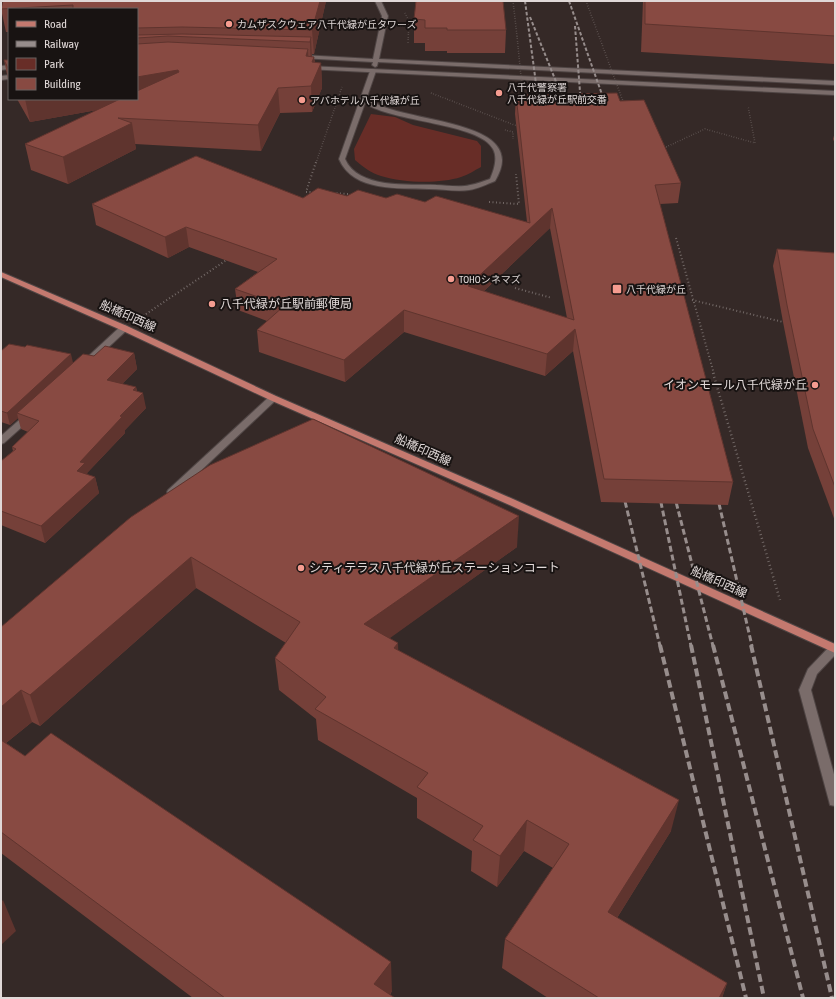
<svg xmlns="http://www.w3.org/2000/svg" width="836" height="999" font-family="'Asap Condensed','Noto Sans JP',sans-serif">
  <style>
    .green { fill: #682d27 }
    .lines { fill: none; stroke-linecap: round; stroke-linejoin: round }
    .lane-casing { stroke: #4f4544; stroke-width: 2 }
    .street-casing { stroke: #4f4544; stroke-width: 2 }
    .secondary-casing { stroke: #4f4544; stroke-width: 2 }
    .primary-casing { stroke: #4f4544; stroke-width: 2 }
    .path-far2 { stroke: #726866; stroke-width: 1.5; stroke-dasharray: 0.5 2; stroke-linecap: butt }
    .path-far1 { stroke: #726866; stroke-width: 2; stroke-dasharray: 1 2.5; stroke-linecap: butt }
    .path { stroke: #726866; stroke-width: 2.5; stroke-dasharray: 1 3; stroke-linecap: butt }
    .lane { fill: #7a6c6a; fill-rule: evenodd }
    .street { fill: #7a6c6a; fill-rule: evenodd }
    .secondary { fill: #7a6c6a; fill-rule: evenodd }
    .primary { fill: #c4796f; fill-rule: evenodd }
    .rail-far2 { stroke: #978d8c; stroke-width: 2; stroke-dasharray: 3.5 2; stroke-linecap: butt }
    .rail-far1 { stroke: #978d8c; stroke-width: 3; stroke-dasharray: 6 3; stroke-linecap: butt }
    .rail { stroke: #978d8c; stroke-width: 4; stroke-dasharray: 8 4; stroke-linecap: butt }
    .path-bridge { stroke: #726866; stroke-width: 1.5; stroke-dasharray: 0.5 2; stroke-linecap: butt }
    .wall { fill: #754039; fill-rule: evenodd }
    .shaded-wall { fill: #5f342e }
    .building { fill: #884a42; stroke: #5f342e; fill-rule: evenodd }
    .poi-dot { fill: #f59c90; stroke: #181312; stroke-width: 1.5 }
    .labels { text-anchor: middle; stroke-width: 4; stroke-linejoin: round; paint-order: stroke }
    .far-poi-label { font-size: 10px; fill: #e0d8d7; stroke: #181312; text-anchor: start }
    .poi-label { font-size: 12px; fill: #e0d8d7; stroke: #181312; text-anchor: start }
    .street-label { font-size: 12px; fill: #e0d8d7; stroke: #181312 }
  </style>
  <rect width="100%" height="100%" fill="#352927"/>
  <path class="green" d="M371,114L395,117L413,125L477,141L481,146V167C475,170 468,175 461,177C440,184 403,183 381,176C371,173 363,167 355,160L354,149Z"/>
  <g class="lines">
    <defs>
      <path id="lane" d="M373,69L376,71L367,97C392,125 535,115 495,181C487,184 478,189 469,190C456,192 442,189 429,189C399,188 353,192 339,159L370,71ZM365,103C390,122 480,123 493,149C498,158 494,170 490,179C483,181 477,184 470,185C459,188 446,185 436,185C408,184 358,189 345,159Z"/>
      <g id="street">
        <path d="M124,325L127,326L128,328L127,330L86,368H80L79,366L80,364L121,326Z"/>
        <path d="M29,413L34,416L32,418L4,443L1,444V436L26,414Z"/>
        <path d="M835,645V655L817,674L811,690L835,778V806L830,805L829,801L799,690L808,669L830,646Z"/>
      </g>
      <g id="secondary">
        <path d="M375,1H381L388,16L379,59L835,81V85L378,62L377,66L375,67L372,65L373,62L300,58L299,57L302,55L373,59L382,16Z"/>
        <path d="M9,65V69L1,70V66Z"/>
        <path d="M308,66L835,91V95L306,69L305,68Z"/>
        <path d="M9,75V79L1,80V76Z"/>
        <path d="M273,395L278,398L276,400L176,494H168L167,492L168,490L270,396Z"/>
      </g>
      <path id="primary" d="M1,272L127,326L276,396L513,499L835,644V653L505,503L270,400L121,330L1,277Z"/>
    </defs>
    <use href="#lane" class="lane-casing"/>
    <use href="#street" class="street-casing"/>
    <use href="#secondary" class="secondary-casing"/>
    <use href="#primary" class="primary-casing"/>
    <g class="path-far2">
      <path d="M513,1L517,36"/>
      <path d="M405,13L409,21L408,43"/>
      <path d="M431,93L517,126"/>
      <path d="M505,130L513,132V139"/>
      <path d="M664,148L705,129L755,143L748,106"/>
      <path d="M316,163L342,87"/>
    </g>
    <g class="path-far1">
      <path d="M314,192H306L316,162"/>
      <path d="M333,193L348,194"/>
      <path d="M489,202L519,204L516,174"/>
      <path d="M676,238L714,374"/>
      <path d="M515,288L552,298"/>
      <path d="M692,300L783,322"/>
      <path d="M143,316L228,259"/>
    </g>
    <path class="path" d="M713,373L780,600"/>
    <use href="#lane" class="lane"/>
    <use href="#street" class="street"/>
    <use href="#secondary" class="secondary"/>
    <use href="#primary" class="primary"/>
    <g class="rail-far2">
      <path d="M525,1L539,106"/>
      <path d="M569,1L605,103"/>
      <path d="M530,17L565,104"/>
      <path d="M575,26L581,105"/>
    </g>
    <g class="rail-far1">
      <path d="M623,493L660,646"/>
      <path d="M659,493L691,646"/>
      <path d="M674,494L713,646"/>
      <path d="M717,495L752,646"/>
    </g>
    <g class="rail">
      <path d="M660,645L746,998"/>
      <path d="M691,645L764,998"/>
      <path d="M713,645L803,998"/>
      <path d="M751,645L832,998"/>
    </g>
    <g class="path-bridge">
      <path d="M586,1L624,104"/>
      <path d="M355,26H416"/>
      <path d="M517,36L523,97"/>
    </g>
  </g>
  <g class="wall">
    <path d="M3,1H326L314,54H312V57H314L315,63H321L322,88L312,112L280,113L261,151L135,144L136,149L68,184L31,170L25,144L97,110L30,122L17,99H137V9H9V32H6L1,9Z"/>
    <path d="M416,1L506,30L505,53H447V51H425V43H414V19Z"/>
    <path d="M643,1H835V64L641,52Z"/>
    <path d="M4,60H9V84Z"/>
    <path d="M516,95L620,101L681,183L678,203L660,204L733,482L728,505L601,502L573,351L545,376L404,332L345,382L259,352L257,330L267,321L238,310L235,289L258,272L189,247L168,258L96,225L92,204L303,198L347,196L386,198L425,202L527,222L515,114ZM550,228L567,318L484,291Z"/>
    <path d="M835,132V144L833,139Z"/>
    <path d="M777,249L835,253V521L808,448L783,322L773,266Z"/>
    <path d="M1,351L73,363L94,356L134,353L137,369L122,384L136,387L137,391L146,408L125,430V433L87,473L88,475L95,477L99,493L45,543L1,525V461L13,451L12,447L28,432L21,429L18,418L10,425L1,422Z"/>
    <path d="M131,517L517,547L389,638L398,643V651L671,831L617,918L727,983L722,998H548L502,968L505,939L553,868L524,851L497,887L471,871L472,851L417,818V798L318,740L316,719L279,690L275,658L286,643L196,588L40,726L32,722L6,743L25,756L392,991L390,995L395,998H193L1,853V627Z"/>
  </g>
  <g class="shaded-wall">
    <path d="M320,1H326L314,54L312,30Z"/>
    <path d="M311,37L312,61L311,66L310,42Z"/>
    <path d="M308,49L309,73L306,56Z"/>
    <path d="M314,57L315,76L321,63L322,88L312,112L311,86L312,62Z"/>
    <path d="M178,70L181,95L30,122L25,99H137V77Z"/>
    <path d="M278,88L280,113L261,151L258,125Z"/>
    <path d="M132,123L136,149L68,184L63,157Z"/>
    <path d="M552,208L550,228L467,307L468,286Z"/>
    <path d="M186,227L189,247L168,258L165,237Z"/>
    <path d="M404,310V332L345,382L344,360Z"/>
    <path d="M575,329L573,351L545,376L547,354Z"/>
    <path d="M134,353L137,369L111,395L107,380Z"/>
    <path d="M71,354L74,367L17,413L18,418L10,425L7,413Z"/>
    <path d="M136,387L138,398L143,393L146,408L125,430V433L87,473L89,479L77,471L80,462L120,416L133,390Z"/>
    <path d="M95,477L99,493L45,543L41,526Z"/>
    <path d="M519,516L517,547L365,656L364,624Z"/>
    <path d="M191,557L196,588L40,726L30,695Z"/>
    <path d="M398,643L399,674L394,648Z"/>
    <path d="M21,690L32,722L1,747V707Z"/>
    <path d="M679,800L671,831L602,942L608,912Z"/>
    <path d="M527,820L524,851L497,887L500,856Z"/>
    <path d="M3,900L16,931L1,945V902Z"/>
    <path d="M391,962L392,991L387,998L374,984Z"/>
    <path d="M727,983L722,998H719Z"/>
  </g>
  <g class="building">
    <path d="M3,1H320L312,30L182,27L137,28V9H73V5L1,9Z"/>
    <path d="M416,1H503L506,30H447V28H425V20L414,19Z"/>
    <path d="M645,1H835V36L645,24Z"/>
    <path d="M182,34L311,37L310,42L168,36L137,38V35Z"/>
    <path d="M168,42L308,49L306,56L314,57L312,62L321,63L311,86L278,88L258,125L118,118L132,123L63,157L25,144L120,99H137V91L179,72L178,70L137,77V44Z"/>
    <path d="M4,60H9V70Z"/>
    <path d="M617,93L620,101L644,100L681,183L655,185L733,482L604,479L575,329L547,354L404,310L344,360L257,330L284,306L235,289L277,259L186,227L165,237L92,204L196,156L303,198L318,188L347,196L358,190L386,198L397,194L425,202L436,196L530,223L516,95ZM552,208L574,320L468,286Z"/>
    <path d="M777,249L835,253V487L813,429L787,305Z"/>
    <path d="M9,344L25,347L27,345L71,354L7,413L1,411V351Z"/>
    <path d="M105,346L134,353L107,380L136,387L133,390L143,393L120,416L122,417L80,462L85,463L77,471L95,477L41,526L1,511V461L16,449L12,447L39,421L17,413L83,354L94,356Z"/>
    <path d="M313,419L519,516L364,624L398,643L394,648L679,800L608,912L727,983L719,998H599L505,939L569,844L527,820L500,856L473,840L483,826L417,787L428,773L315,709L326,697L275,658L300,622L191,557L30,695L21,690L1,707V627L131,517L210,465Z"/>
    <path d="M51,733L391,962L374,984L395,998H225L1,832V740L25,756Z"/>
  </g>
  <g class="poi-dot">
    <circle cx="229" cy="24" r="4"/>
    <circle cx="499" cy="93" r="4"/>
    <circle cx="302" cy="100" r="4"/>
    <circle cx="451" cy="279" r="4"/>
    <rect x="612" y="284" width="10" height="10" rx="2"/>
    <circle cx="212" cy="304" r="4"/>
    <circle cx="815" cy="385" r="4"/>
    <circle cx="301" cy="568" r="4"/>
  </g>
  <g class="labels">
    <g class="far-poi-label">
      <text x="237" y="28">カムザスクウェア八千代緑が丘タワーズ</text>
      <text x="507" y="91">八千代警察署<tspan x="507" dy="12">八千代緑が丘駅前交番</tspan></text>
      <text x="310" y="104">アパホテル八千代緑が丘</text>
      <text x="459" y="283">TOHOシネマズ</text>
      <text x="626" y="293">八千代緑が丘</text>
    </g>
    <g class="poi-label">
      <text x="220" y="308">八千代緑が丘駅前郵便局</text>
      <text x="807" y="389" text-anchor="end">イオンモール八千代緑が丘</text>
      <text x="309" y="572">シティテラス八千代緑が丘ステーションコート</text>
    </g>
    <g class="street-label">
      <text transform="translate(128 316) rotate(24)" y="4">船橋印西線</text>
      <text transform="translate(423 450) rotate(24)" y="4">船橋印西線</text>
      <text transform="translate(719 582) rotate(24)" y="4">船橋印西線</text>
    </g>
  </g>
  <rect width="836" height="999" fill="none" stroke="#e0d8d7" stroke-width="4"/>
  <rect x="8" y="8" width="130" height="92" fill="#181312" stroke="#686261"/>
  <rect x="16" y="21" width="20" height="6" fill="#c4796f" stroke="#686261"/>
  <text x="44" y="28" font-size="12" fill="#e0d8d7">Road</text>
  <rect x="16" y="41" width="20" height="6" fill="#978d8c" stroke="#686261"/>
  <text x="44" y="48" font-size="12" fill="#e0d8d7">Railway</text>
  <rect x="16" y="58" width="20" height="12" fill="#682d27" stroke="#686261"/>
  <text x="44" y="68" font-size="12" fill="#e0d8d7">Park</text>
  <rect x="16" y="78" width="20" height="12" fill="#884a42" stroke="#686261"/>
  <text x="44" y="88" font-size="12" fill="#e0d8d7">Building</text>
</svg>
